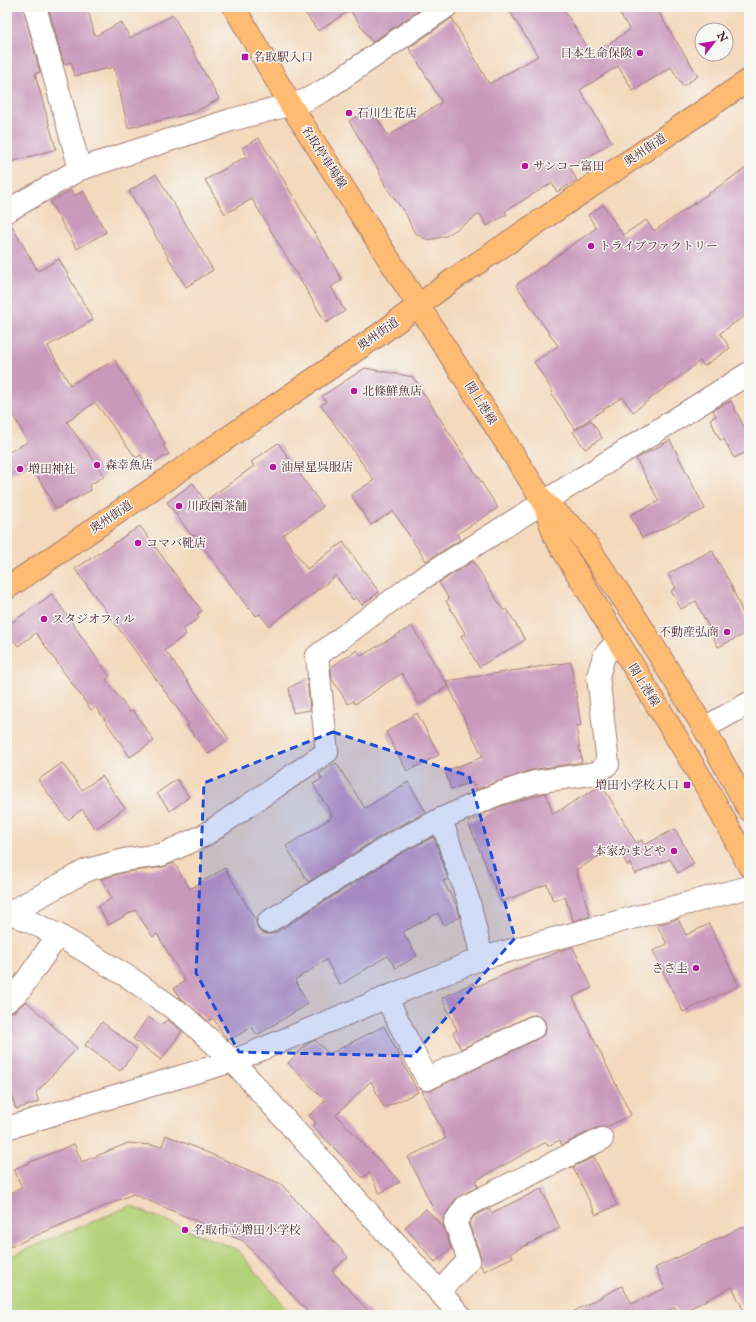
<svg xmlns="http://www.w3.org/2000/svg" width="756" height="1322" font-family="'IM FELL English','Noto Serif JP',serif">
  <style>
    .green { fill: #b4d279; stroke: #7f7852 }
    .building { fill: #c999bc }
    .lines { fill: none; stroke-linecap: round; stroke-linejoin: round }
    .minor-casing { stroke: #9f7c74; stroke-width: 24 }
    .major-casing { stroke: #9f7c74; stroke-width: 24 }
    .minor { stroke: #fff; stroke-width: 22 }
    .major { stroke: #ffbb71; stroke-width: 22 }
    .marked { fill: #1d4ed8; fill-opacity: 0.2; stroke: #1d4ed8; stroke-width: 3; stroke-dasharray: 8 5; stroke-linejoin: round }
    .poi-dot { fill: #b5179e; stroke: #f6f6f2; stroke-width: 1.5 }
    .labels { text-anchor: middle; stroke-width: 3; stroke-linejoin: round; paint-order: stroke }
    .poi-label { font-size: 12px; fill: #4a1f2b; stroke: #f6f6f2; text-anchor: start }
    .street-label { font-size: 12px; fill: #4a1f2b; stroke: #f6f6f2 }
  </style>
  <rect width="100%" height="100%" fill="#f6f6f2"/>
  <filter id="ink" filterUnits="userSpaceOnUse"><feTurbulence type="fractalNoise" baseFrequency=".025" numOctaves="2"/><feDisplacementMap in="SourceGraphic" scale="8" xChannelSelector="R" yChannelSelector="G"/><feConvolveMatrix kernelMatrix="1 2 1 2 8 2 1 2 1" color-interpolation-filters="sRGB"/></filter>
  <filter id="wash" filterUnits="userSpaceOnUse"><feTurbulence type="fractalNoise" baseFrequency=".012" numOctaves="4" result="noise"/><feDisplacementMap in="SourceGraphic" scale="16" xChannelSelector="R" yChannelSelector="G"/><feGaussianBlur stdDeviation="0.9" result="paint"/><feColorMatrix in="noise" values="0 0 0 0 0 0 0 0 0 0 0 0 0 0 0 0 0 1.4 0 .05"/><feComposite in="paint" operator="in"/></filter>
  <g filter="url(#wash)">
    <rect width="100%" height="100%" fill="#f4d9bc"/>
    <path class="green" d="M130,1206L238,1250L292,1315H7V1258Z"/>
    <g id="blocks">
      <g class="building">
        <path d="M7,7H23L40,72L35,74L56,149L7,163Z"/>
        <path d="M48,7H87L95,36L121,22L130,38L173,15L219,99L193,113L128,128L114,67L75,76L71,62L64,64Z"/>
        <path d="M301,7H424L372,42L350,10L318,31Z"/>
        <path d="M507,7H562L592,54L630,30L616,7H655L698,76L683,86L671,67L633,91L618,66L580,90L612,142L570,168L577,180L557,192L552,183L505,211L507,214L487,226L480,214L446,236L428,240L415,233L412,228L407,216L386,187L378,169L349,121L371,108L388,136L442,102L409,48L452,18L489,84L538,56Z"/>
        <path d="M259,138L342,280L331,287L345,311L326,323L252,199L225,214L205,180L247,156L242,148Z"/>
        <path d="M749,166V313L720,333L730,348L704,366L700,361L633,412L622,397L575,429L551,393L553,392L534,362L558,346L516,285L596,228L588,215L603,205L623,235L646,220L654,231Z"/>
        <path d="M156,174L213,270L186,287L129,191Z"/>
        <path d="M71,190L74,196L83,191L106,232L77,249L50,202Z"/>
        <path d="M7,223H10L38,271L59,259L93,320L48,346L70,385L115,360L165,444L163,445L169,454L148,466L141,455L136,458L95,402L67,422L105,476L89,485L91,490L56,509L31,464L7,477V453L28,442L7,404Z"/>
        <path d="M365,368L413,377L498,508L457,534L460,540L426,561L393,511L371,525L351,495L374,480L321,405L326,402L322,396Z"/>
        <path d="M731,401L749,437V451L734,458L724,439L720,440L710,419L716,416L713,410Z"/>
        <path d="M591,420L602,438L585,449L573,432Z"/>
        <path d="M670,440L705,509L642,538L630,515L659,501L636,459Z"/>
        <path d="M278,443L323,507L283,535L307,569L343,542L379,592L362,605L356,597L353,600L336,576L269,626L260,614L256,616L250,608L249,609L194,535L192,536L167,502L193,483L205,501L254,466L251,462Z"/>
        <path d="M140,526L202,611L197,615L199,618L183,629L186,634L165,650L229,739L208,754L187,726L189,724L75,569Z"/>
        <path d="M712,550L730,583L749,627V632L718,647L696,601L681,609L671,591L676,588L668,574Z"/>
        <path d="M473,561L504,611L507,609L525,640L479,667L461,636L465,633L446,601L449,599L439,583Z"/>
        <path d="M52,594L110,677L106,680L130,712L133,710L154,741L130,757L96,707L91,710L36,633L18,646L7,631V626Z"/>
        <path d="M412,626L448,686L419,704L402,673L355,704L353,701L348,704L332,679L331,667L357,650L361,656Z"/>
        <path d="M571,662L581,725L576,726L582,762L531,770L475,790L472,782L451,789L445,771L483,757L446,681Z"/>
        <path d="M307,678L310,710L293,713L289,688Z"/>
        <path d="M417,713L439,755L407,771L386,732Z"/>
        <path d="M62,763L82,790L102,776L125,808L95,829L82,809L68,820L38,780Z"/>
        <path d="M336,763L365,808L408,782L426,812L387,832L308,882L286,846L331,818L330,817L332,815L313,784L322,779L319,774Z"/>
        <path d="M177,779L189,797L170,811L157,793Z"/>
        <path d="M602,785L636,843L642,840L644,845L675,829L694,864L678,873L670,859L635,874L631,864L627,865L617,845L576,870L590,916L573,921L565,897L553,901L547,884L501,902L468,822L484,816V814L502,806L546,793L553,814Z"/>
        <path d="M434,837L448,879L443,881L457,906L460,917L444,925L438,913L403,932L417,956L396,968L387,956L340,985L326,960L295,980L308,1004L257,1035L252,1027L229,1040L224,1035L213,1018L208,1021L181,999L174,988L185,981L157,934L153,937L135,910L109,925L98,907L112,898L101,879L126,872L163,867L174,863L190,889L225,868L256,921L258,929L263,933L269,934L275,933L400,854Z"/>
        <path d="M678,919L686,935L709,924L739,986L683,1012L653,951L667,944L657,925Z"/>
        <path d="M573,947L592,988L573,997L631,1115L606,1127L596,1128L562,1145L560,1140L548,1146L546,1142L475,1181L478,1186L456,1199L445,1215L443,1226L451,1248L435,1262L405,1227L426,1209L441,1225L408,1157L446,1138L422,1091L432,1090L539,1038L545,1034L546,1028L545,1022L541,1017L535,1015L529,1016L461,1049L453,1033L457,1030L442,998L473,983L475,987L562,950Z"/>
        <path d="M26,1001L77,1048L36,1093L39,1102L16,1109L7,1081V1013L15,1011Z"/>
        <path d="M148,1017L160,1025L168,1020L182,1031L161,1060L133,1039Z"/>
        <path d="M102,1022L137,1049L120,1071L85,1045Z"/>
        <path d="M384,1026L418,1092L384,1108L371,1081L336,1115L400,1182L380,1193L369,1172L363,1178L313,1126L316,1123L309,1116L325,1101L288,1063L307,1044L315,1040L329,1054Z"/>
        <path d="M166,1135L281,1184L348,1257L332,1271L372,1315H311L243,1241L133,1194L7,1248V1194L22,1188L14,1169L74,1144L82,1162L128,1143L162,1146Z"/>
        <path d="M594,1157L617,1205L596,1215L573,1167Z"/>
        <path d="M541,1189L560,1228L511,1253L513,1257L484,1271L480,1264L481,1256L469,1224L474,1216L489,1209L491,1213Z"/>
        <path d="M749,1224V1315H746L732,1287L679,1314L675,1307L660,1315H567L622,1286L632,1304L665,1288L655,1268Z"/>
      </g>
    </g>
  </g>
  <g filter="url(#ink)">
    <use href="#blocks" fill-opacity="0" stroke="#9f7c74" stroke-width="1"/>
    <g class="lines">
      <defs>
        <g id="minor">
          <path d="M35,7L80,169"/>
          <path d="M7,211L80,169L231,120L304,101L323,91L446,7"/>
          <path d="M704,728L749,703"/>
          <path d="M7,911L58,935L130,978L184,1016L233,1061L460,1315"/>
          <path d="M11,912L87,870L124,860L161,855L205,835L327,752L317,656L415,583L749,373"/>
          <path d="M268,922L394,843L441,819"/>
          <path d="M482,958L469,902L441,819L498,794L535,782L597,773L608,764L598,676L604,656L617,642"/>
          <path d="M386,997L427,1079L534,1027"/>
          <path d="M7,1001L19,991L58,935"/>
          <path d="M7,1128L233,1061L482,958L749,887"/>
          <path d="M439,1292L469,1260L455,1222L466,1206L602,1139"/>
        </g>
        <g id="major">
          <path d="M234,7L290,104L543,501L555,537L709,791L749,866"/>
          <path d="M544,502L578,532L638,621L704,728L749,810"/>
          <path d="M7,588L380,334L454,279L749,80"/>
        </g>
      </defs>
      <use href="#minor" class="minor-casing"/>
      <use href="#major" class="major-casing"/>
      <use href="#minor" class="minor"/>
      <use href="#major" class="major"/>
    </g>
  </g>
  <path class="marked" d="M333,732L469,776L515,938L413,1056L239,1052L196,973L204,783Z"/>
  <g class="poi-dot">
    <circle cx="640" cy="53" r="4"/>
    <rect x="241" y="53" width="8" height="8" rx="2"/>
    <circle cx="349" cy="113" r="4"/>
    <circle cx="525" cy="166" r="4"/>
    <circle cx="591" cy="246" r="4"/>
    <circle cx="354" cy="391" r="4"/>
    <circle cx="97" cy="465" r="4"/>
    <circle cx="273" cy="467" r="4"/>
    <circle cx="20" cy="469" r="4"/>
    <circle cx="179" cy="506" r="4"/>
    <circle cx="138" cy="543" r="4"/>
    <circle cx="44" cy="619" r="4"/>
    <circle cx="727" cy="632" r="4"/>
    <rect x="683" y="781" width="8" height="8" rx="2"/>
    <circle cx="674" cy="851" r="4"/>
    <circle cx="696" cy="968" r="4"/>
    <circle cx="185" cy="1230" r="4"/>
  </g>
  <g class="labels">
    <g class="poi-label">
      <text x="632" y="57" text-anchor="end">日本生命保険</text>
      <text x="253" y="61">名取駅入口</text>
      <text x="357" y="117">石川生花店</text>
      <text x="533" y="170">サンコー富田</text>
      <text x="599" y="250">トライブファクトリー</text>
      <text x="362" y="395">北條鮮魚店</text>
      <text x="105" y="469">森幸魚店</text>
      <text x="281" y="471">油屋星呉服店</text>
      <text x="28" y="473">増田神社</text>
      <text x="187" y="510">川政園茶舗</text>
      <text x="146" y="547">コマバ靴店</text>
      <text x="52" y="623">スタジオフィル</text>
      <text x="719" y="636" text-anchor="end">不動産弘商</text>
      <text x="679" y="789" text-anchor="end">増田小学校入口</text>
      <text x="666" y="855" text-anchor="end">本家かまどや</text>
      <text x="688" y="972" text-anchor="end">ささ圭</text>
      <text x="193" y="1234">名取市立増田小学校</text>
    </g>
    <g class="street-label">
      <text transform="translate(645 150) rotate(-34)" y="4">奥州街道</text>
      <text transform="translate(324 157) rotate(57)" y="4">名取停車場線</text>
      <text transform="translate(378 334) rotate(-35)" y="4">奥州街道</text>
      <text transform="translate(481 403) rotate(58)" y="4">閖上港線</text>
      <text transform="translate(111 517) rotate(-34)" y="4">奥州街道</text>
      <text transform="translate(644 685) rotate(58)" y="4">閖上港線</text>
    </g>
  </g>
  <rect width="756" height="1322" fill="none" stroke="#f6f6f2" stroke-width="24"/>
  <g transform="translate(714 42) rotate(59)"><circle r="19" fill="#f6f6f2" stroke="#b1a0a2"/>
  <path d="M0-3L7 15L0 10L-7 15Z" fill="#b5179e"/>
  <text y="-6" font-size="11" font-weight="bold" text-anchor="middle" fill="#4a1f2b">N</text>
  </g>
</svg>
